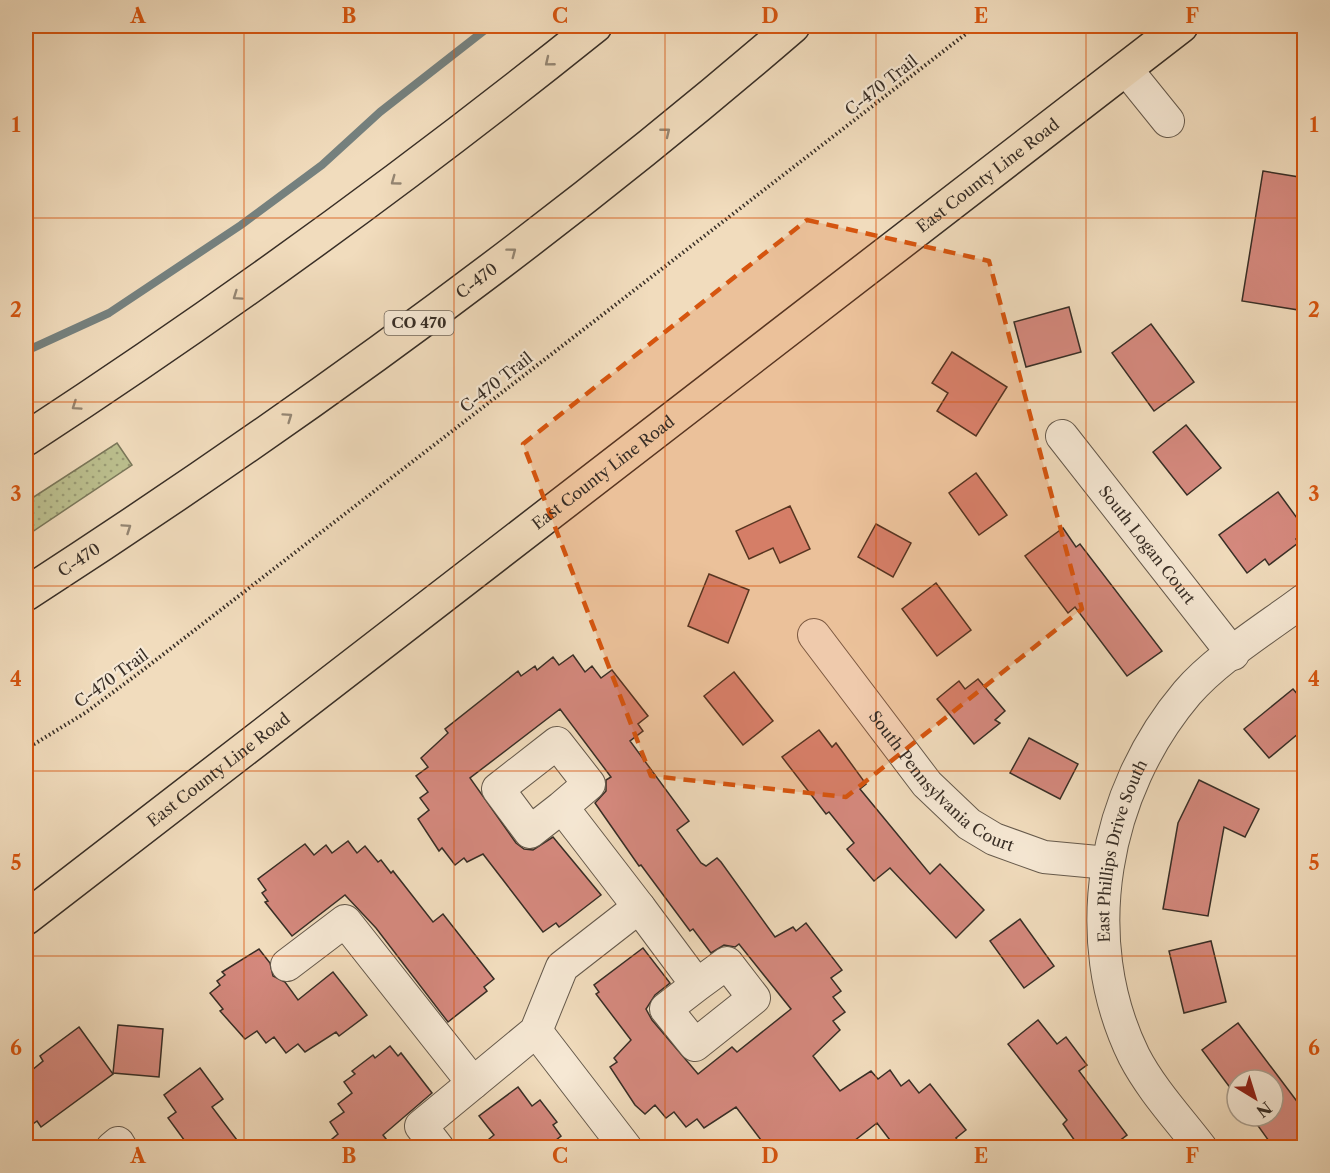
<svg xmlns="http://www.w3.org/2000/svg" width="1330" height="1173" font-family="'Libre Caslon Text',serif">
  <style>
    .grass { fill: url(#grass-dots); stroke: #7a775a; stroke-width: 1.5 }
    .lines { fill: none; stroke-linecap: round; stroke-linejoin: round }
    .stream { stroke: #75817f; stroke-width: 8 }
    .building { fill: #d5897e; stroke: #382e26; stroke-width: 1.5 }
    .minor-casing { stroke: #665a4c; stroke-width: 34 }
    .major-casing { stroke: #382e26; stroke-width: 36 }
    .highway-casing { stroke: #382e26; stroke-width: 36 }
    .path { stroke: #382e26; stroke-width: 4; stroke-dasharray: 1.5 3; stroke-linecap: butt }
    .minor { stroke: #f6e8d4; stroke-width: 32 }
    .major { stroke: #f1dcbd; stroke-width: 33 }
    .highway { stroke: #f1dcbd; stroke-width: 33 }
    .oneway { stroke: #948572 }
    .marked { fill: #d6550f; fill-opacity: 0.2; stroke: #d6550f; stroke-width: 4.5; stroke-dasharray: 12 8; stroke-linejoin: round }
    .grid { fill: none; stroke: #d6550f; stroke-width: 1.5; stroke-opacity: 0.55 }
    .labels { text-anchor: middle; stroke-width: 4.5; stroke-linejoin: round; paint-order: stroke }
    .shield { fill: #f6e8d4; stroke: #71665a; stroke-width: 1.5 }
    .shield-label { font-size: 15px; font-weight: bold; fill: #382e26 }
    .street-label { font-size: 16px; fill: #382e26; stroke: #f6e8d4 }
    .neatline { fill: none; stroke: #d6550f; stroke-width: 2 }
    .grid-label { font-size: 20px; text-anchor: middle; font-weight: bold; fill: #d6550f }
  </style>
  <defs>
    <pattern id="grass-dots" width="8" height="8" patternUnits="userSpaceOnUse" patternTransform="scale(1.5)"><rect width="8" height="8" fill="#bcc08f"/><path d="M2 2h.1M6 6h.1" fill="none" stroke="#9a9c75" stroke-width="1.8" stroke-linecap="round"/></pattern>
  </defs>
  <rect width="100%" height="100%" fill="#f1dcbd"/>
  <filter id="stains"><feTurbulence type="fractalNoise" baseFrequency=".00333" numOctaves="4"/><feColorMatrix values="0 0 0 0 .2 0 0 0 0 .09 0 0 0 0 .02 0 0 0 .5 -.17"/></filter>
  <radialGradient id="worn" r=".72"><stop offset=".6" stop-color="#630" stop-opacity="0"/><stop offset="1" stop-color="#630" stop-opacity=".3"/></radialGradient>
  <path class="grass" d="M117,443L132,465L26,536V502Z"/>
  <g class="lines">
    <g class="stream">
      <path d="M26,351L109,313L241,225L322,165L380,112L490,26"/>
      <path d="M26,362L27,368"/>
    </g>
  </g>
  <g class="building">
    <path d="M1263,171L1305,178V311L1242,301Z"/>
    <path d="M1069,307L1081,352L1026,367L1014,322Z"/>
    <path d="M1151,324L1194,382L1154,411L1112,353Z"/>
    <path d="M952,352L1007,387L976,436L937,411L948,393L932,383Z"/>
    <path d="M1186,425L1221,468L1187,495L1153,452Z"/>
    <path d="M976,473L1007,515L979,535L949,493Z"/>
    <path d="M1278,492L1305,529V532L1296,539L1298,543L1269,565L1265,559L1247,573L1219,535Z"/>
    <path d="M790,506L810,549L780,563L773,548L749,559L736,531Z"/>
    <path d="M876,524L911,543L893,577L858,557Z"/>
    <path d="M1063,528L1076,547L1080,544L1162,651L1127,676L1075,607L1068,613L1025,556Z"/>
    <path d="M709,574L749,590L728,643L688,626Z"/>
    <path d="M936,583L971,630L937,656L902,609Z"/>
    <path d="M573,655L585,672L592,666L601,678L612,670L648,716L638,724L643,731L630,741L689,821L677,830L701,863L706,866L717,858L721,862L775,937L793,927L796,931L806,923L842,970L831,978L841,991L833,997L845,1012L833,1021L840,1030L813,1056L840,1091L871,1071L878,1079L890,1070L901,1086L909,1080L919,1093L930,1084L966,1130L956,1138L963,1148H896L877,1123L845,1148H767L736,1107L704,1128L697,1119L686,1127L674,1112L666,1118L655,1105L645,1114L635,1105L610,1067L617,1062L614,1058L631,1040L596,994L599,992L594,985L643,948L670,983L655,995L646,1009L652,1020L698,1074L732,1047L737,1052L791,1009L739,944L735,947L724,945L711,953L693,929L690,931L641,865L639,866L595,803L606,791V780L611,777L560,709L470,778L516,843L524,849L533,850L553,837L601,895L566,922L559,927L556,923L543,932L483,854L467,862L464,858L455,865L442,848L439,851L418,819L429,810L420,798L428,792L416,776L428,767L421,758L448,733L445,729L518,671L521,676L535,666L537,670L553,657L559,665Z"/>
    <path d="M734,672L773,721L743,745L704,696Z"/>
    <path d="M978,679L1005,711L995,720L1000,723L974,744L937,699L959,681L965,689Z"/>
    <path d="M1293,689L1305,703V728L1269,758L1244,729Z"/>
    <path d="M819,730L832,747L836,743L866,784L860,789L930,874L940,864L984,910L956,938L890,868L874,881L847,849L854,843L829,812L826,814L782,757Z"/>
    <path d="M1029,738L1078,764L1060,799L1010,773Z"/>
    <path d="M1199,780L1259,809L1245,837L1224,827L1208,916L1163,909L1178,823Z"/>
    <path d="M348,841L357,853L365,846L378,862L381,860L391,873L393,871L433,922L443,914L494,979L484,987L487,991L448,1022L376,928L345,895L292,936L265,902L268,901L262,893L266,890L258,879L294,852L305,844L314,855L326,845L332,853Z"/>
    <path d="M1020,919L1054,966L1024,988L990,941Z"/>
    <path d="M1211,941L1226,1002L1184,1013L1169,951Z"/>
    <path d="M259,949L270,963L273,976L285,982L298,1000L333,972L367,1015L339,1036L336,1032L305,1052L298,1044L286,1053L274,1037L266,1043L257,1031L245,1039L220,1011L223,1009L210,993L220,985L217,981L225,975L222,972Z"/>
    <path d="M1038,1020L1057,1044L1066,1037L1087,1065L1079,1071L1127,1135L1110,1148H1080L1063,1124L1067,1120L1008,1044Z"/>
    <path d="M1238,1023L1305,1112V1148H1274L1251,1116H1273V1080H1237V1097L1202,1050Z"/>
    <path d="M118,1025L163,1029L159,1077L113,1073Z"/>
    <path d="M79,1027L113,1074L41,1127L37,1121L26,1129V1075L43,1061L40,1056Z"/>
    <path d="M390,1046L398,1056L401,1053L432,1093L383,1135L393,1148H321L338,1134L330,1122L344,1112L338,1104L352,1093L344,1082L355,1074L352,1071L373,1055L375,1058Z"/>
    <path d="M200,1068L223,1099L212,1107L243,1148H190L168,1118L176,1112L164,1095Z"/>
    <path d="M518,1087L532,1106L540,1100L557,1122L553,1125L561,1136L546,1148H478L494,1135L479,1116Z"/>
  </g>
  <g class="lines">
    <defs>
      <g id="minor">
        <path d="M1126,69L1168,121"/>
        <path id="s1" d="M1062,436L1233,654"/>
        <path id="s2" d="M814,635L927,784L969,824L994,839L1044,857L1108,863"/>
        <path d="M562,807L589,784L557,743L498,789L530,832L562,807L639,907"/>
        <path d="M287,965L345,921L473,1083"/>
        <path d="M536,1031L626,1148"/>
        <path d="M112,1148L118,1143L121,1148"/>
        <path d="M438,1148L421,1126L536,1031L562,967L639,907L697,985L666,1009L695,1045L754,998L727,963L697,985"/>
        <path id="s3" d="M1201,1148C1178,1118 1151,1089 1134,1056C1076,938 1104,791 1187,693C1216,659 1268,627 1304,600"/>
      </g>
      <g id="major">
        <path id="s4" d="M26,918L1181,26"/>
      </g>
      <g id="highway">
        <path d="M26,439C222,311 412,173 595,26"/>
        <path id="s5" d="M26,594C293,421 552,234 793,26"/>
      </g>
    </defs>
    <use href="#minor" class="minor-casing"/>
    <use href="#major" class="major-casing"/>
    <use href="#highway" class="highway-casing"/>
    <path class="path" d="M26,749L85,713L143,670L976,26"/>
    <use href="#minor" class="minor"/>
    <use href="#major" class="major"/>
    <use href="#highway" class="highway"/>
  </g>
  <defs><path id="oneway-chevron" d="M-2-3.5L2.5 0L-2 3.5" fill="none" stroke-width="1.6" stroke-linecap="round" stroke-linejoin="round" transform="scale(1.5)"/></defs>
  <g class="oneway">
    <use href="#oneway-chevron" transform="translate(549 62) rotate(141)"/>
    <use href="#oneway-chevron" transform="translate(666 132) rotate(-39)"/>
    <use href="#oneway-chevron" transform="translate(395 181) rotate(144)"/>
    <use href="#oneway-chevron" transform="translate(512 252) rotate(-37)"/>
    <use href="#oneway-chevron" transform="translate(237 296) rotate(145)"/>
    <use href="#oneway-chevron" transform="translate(76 406) rotate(146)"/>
    <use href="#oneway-chevron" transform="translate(288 417) rotate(-35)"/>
    <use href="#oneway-chevron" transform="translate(127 528) rotate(-34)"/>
  </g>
  <path class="marked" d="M807,220L989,261L1082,609L846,797L651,776L523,444Z"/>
  <path class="grid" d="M244,26V1148M454,26V1148M665,26V1148M876,26V1148M1086,26V1148M26,218H1304M26,402H1304M26,586H1304M26,771H1304M26,956H1304"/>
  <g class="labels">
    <rect class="shield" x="384.5" y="311" width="69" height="24" rx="4.5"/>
    <g class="shield-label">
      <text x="419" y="328">CO 470</text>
    </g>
    <g class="street-label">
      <text transform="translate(881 85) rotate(-38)" y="6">C-470 Trail</text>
      <text dy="6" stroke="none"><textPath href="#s4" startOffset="1215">East County Line Road</textPath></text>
      <text dy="6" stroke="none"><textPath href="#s5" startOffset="549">C-470</textPath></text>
      <text transform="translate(496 382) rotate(-38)" y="6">C-470 Trail</text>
      <text dy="6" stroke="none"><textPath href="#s4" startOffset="729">East County Line Road</textPath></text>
      <text dy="6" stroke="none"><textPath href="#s1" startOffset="138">South Logan Court</textPath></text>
      <text dy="6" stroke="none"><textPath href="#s5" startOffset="63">C-470</textPath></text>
      <text transform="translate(111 678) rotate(-36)" y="6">C-470 Trail</text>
      <text dy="6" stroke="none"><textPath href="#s4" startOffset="243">East County Line Road</textPath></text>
      <text dy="6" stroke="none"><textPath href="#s2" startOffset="196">South Pennsylvania Court</textPath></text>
      <text dy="6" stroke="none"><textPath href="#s3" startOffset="326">East Phillips Drive South</textPath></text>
    </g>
  </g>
  <rect width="1330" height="1173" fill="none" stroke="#f1dcbd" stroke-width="66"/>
  <g transform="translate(1255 1098) rotate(142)"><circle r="28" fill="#f6e8d4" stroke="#aa9e8e" stroke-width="1.5"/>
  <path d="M0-4.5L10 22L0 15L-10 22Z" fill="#8f2418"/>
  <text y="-9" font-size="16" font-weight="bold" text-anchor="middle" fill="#382e26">N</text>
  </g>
  <rect x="33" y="33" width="1264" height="1107" class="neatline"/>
  <g class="grid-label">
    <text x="138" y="23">A</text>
    <text x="349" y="23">B</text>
    <text x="560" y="23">C</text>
    <text x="770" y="23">D</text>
    <text x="981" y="23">E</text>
    <text x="1192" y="23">F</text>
    <text x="16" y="132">1</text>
    <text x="1314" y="132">1</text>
    <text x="16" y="317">2</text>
    <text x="1314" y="317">2</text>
    <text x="16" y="501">3</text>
    <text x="1314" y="501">3</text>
    <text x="16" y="686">4</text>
    <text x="1314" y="686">4</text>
    <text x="16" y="870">5</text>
    <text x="1314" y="870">5</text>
    <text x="16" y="1055">6</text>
    <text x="1314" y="1055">6</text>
    <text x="138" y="1163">A</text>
    <text x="349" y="1163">B</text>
    <text x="560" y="1163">C</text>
    <text x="770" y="1163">D</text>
    <text x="981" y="1163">E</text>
    <text x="1192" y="1163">F</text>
  </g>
  <rect width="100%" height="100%" filter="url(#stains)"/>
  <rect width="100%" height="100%" fill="url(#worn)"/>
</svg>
